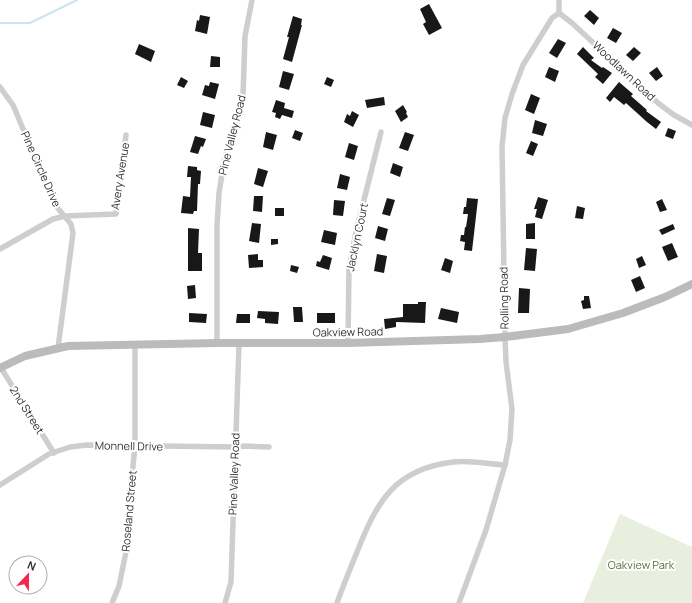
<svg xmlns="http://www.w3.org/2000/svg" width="692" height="603" font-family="Manrope,sans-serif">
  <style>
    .green { fill: #e9efde }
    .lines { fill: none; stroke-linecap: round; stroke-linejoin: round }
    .stream { stroke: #c9e5ef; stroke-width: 2 }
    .building { fill: #181818 }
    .street { stroke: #cecece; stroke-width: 5.5 }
    .secondary { stroke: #bbb; stroke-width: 8 }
    .labels { text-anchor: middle; stroke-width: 4; stroke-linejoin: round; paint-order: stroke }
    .street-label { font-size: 11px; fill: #313131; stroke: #fff }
    .park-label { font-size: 11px; fill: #5a713a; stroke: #fff }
  </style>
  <rect width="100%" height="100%" fill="#fff"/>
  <path class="green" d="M620,514L692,547V603H583Z"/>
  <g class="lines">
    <path class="stream" d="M0,23H30L77,0"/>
  </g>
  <g class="building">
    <path d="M429,4L442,28L429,35L423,24L426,22L420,9Z"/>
    <path d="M590,10L599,18L594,25L584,16Z"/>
    <path d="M200,15L210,17L207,34L195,31L197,20L199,21Z"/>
    <path d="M293,16L302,19L301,25H302L292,62L283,59L289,37H287Z"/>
    <path d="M613,28L622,33L616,43L607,38Z"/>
    <path d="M558,39L566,43L557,58L549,53Z"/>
    <path d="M139,44L155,51L151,62L135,54Z"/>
    <path d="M583,47L594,58L591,60L602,68L603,67L612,73L603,84L595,77L598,74L577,54Z"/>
    <path d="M634,47L641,53L633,61L626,55Z"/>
    <path d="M211,56L220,57V67H210Z"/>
    <path d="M549,67L559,71L555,82L545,77Z"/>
    <path d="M657,67L663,76L656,81L649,73Z"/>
    <path d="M283,71L294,74L289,90L279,87Z"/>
    <path d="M181,77L188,81L184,88L177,85Z"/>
    <path d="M327,77L334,80L331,87L324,84Z"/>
    <path d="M210,82L219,84L215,99L202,95L205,85L209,86Z"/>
    <path d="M619,82L633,94L631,96L647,110L646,111L661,122L656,129L647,122L626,103L624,105L614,97L610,102L606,98Z"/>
    <path d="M531,94L540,98L534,114L525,110Z"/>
    <path d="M384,97L385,105L367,108L365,100Z"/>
    <path d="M276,100L285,103L284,108L294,111L292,118L282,115L280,119L275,117L276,113L272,112Z"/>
    <path d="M403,105L407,112L406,113L408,117L401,122L395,111Z"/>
    <path d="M352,111L359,115L353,127L344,122L347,114L350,116Z"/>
    <path d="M203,112L215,115L212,128L200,125Z"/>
    <path d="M535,120L547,124L543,136L532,133Z"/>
    <path d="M668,128L676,131L673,139L665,136Z"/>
    <path d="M295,130L303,133L300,141L292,138Z"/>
    <path d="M266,132L277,135L273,150L263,147Z"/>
    <path d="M405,132L414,135L408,151L399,148Z"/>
    <path d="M195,136L206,139L203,147L201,146L198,154L190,152Z"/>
    <path d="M531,141L538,144L533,156L526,153Z"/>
    <path d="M349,143L358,146L354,160L345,157Z"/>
    <path d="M393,163L403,167L400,177L390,173Z"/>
    <path d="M188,166L197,167V170L201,171L200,184H198L197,211H194L193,214L181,213L183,196L190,197L191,177H187Z"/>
    <path d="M258,168L268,171L263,187L254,184Z"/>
    <path d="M340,174L350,177L347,190L337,188Z"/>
    <path d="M254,196H263L262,212L253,211Z"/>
    <path d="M538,197L548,200L542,219L535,217L537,209H534Z"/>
    <path d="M387,198L395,200L390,216L382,214Z"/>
    <path d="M467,198L478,199L472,251L464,250L465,242L460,241L461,235H464L465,227H466L468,214H463L464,207H466Z"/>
    <path d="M662,199L667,210L660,212L656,202Z"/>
    <path d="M334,200L345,201L343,216L333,215Z"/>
    <path d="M577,206L585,208L583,219L575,218Z"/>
    <rect x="275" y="208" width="9" height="8"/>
    <path d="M252,223L261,224L259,243L249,241Z"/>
    <path d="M535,223V239H526V224Z"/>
    <path d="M673,224L675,229L662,235L659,230Z"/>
    <path d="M378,226L388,229L385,241L375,238Z"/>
    <path d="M188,228L199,229L198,253H202V271H188Z"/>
    <path d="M324,230L337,233L335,245L321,242Z"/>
    <path d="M271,239H278V244L271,245Z"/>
    <path d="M672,243L678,257L668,261L662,247Z"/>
    <path d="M526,248L537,249L535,271L524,270Z"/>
    <path d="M258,254V260H263V267L249,268L248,255Z"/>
    <path d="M377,254L387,256L384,273L374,271Z"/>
    <path d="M323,255L332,258L329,270L316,266L317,261L320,262Z"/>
    <path d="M642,256L646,265L639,268L636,259Z"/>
    <path d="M445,258L453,261L450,273L441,270Z"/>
    <path d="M291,265L299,267L297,273L290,271Z"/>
    <path d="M640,276L645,288L636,292L631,280Z"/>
    <path d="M195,285L196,298L188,299L187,286Z"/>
    <path d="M519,288L530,289L529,313H518Z"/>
    <path d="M584,296H589L591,308L583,309L581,301L584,300Z"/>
    <path d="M418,302H426L425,323L396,322V327L385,329L384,319L403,317V304H418Z"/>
    <path d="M293,307H302L303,322H294Z"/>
    <path d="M441,308L459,312L457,323L438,319Z"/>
    <path d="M258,311L279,312L278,324L265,323V319L257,318Z"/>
    <path d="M189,313L207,314L206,323L189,322Z"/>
    <rect x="317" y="313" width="18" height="10"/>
    <path d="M237,314H250V323H236Z"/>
  </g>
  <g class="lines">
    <g class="street">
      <path d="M559,0V13"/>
      <path d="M559,13L572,23L658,103L674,115L692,125"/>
      <path d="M0,87L13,105L55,205L71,224L73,233L58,348"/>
      <path d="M0,249L53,219L65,216L116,214L126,135"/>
      <path d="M217,343V226L219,193L224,162L243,96L245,36L252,0"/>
      <path d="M348,343L349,268L356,232L381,132"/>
      <path d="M1,368L54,453"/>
      <path d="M0,485L49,454L70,447L87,445L235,447L244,446L269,447"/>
      <path d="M112,603L119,586L126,552L128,516L135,446V345"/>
      <path d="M225,603L231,582L239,344"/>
      <path d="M337,603C343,586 350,569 357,552C377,502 394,469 453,462C470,460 487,464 505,465"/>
      <path d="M459,603L486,530L505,465L510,440L512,409L506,362L505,337L502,147L505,118L512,94L523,65L552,18L559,13"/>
    </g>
    <path class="secondary" d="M0,368L25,356L68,346L217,343H348L480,339L505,337L568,329L623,313L665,297L692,284"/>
  </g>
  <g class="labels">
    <g class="street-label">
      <text transform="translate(624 71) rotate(43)" y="4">Woodlawn Road</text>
      <text transform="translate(232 135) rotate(-76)" y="4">Pine Valley Road</text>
      <text transform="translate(41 169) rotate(66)" y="4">Pine Circle Drive</text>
      <text transform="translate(120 176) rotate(-81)" y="4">Avery Avenue</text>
      <text transform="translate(357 237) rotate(-78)" y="4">Jacklyn Court</text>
      <text transform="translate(504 298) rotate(-91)" y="4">Rolling Road</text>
      <text transform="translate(348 332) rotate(-1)" y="4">Oakview Road</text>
      <text transform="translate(27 410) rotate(58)" y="4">2nd Street</text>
      <text transform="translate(129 446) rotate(1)" y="4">Monnell Drive</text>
      <text transform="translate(234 474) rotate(-88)" y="4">Pine Valley Road</text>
      <text transform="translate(129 511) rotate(-85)" y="4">Roseland Street</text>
    </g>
    <g class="park-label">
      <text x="641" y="569">Oakview Park</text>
    </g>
  </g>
  <g transform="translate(28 575) rotate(22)"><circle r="19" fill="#ffffff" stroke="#adadad"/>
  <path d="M0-3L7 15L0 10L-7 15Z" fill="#f3284d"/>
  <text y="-6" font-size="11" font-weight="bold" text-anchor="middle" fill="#313131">N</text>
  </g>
</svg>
